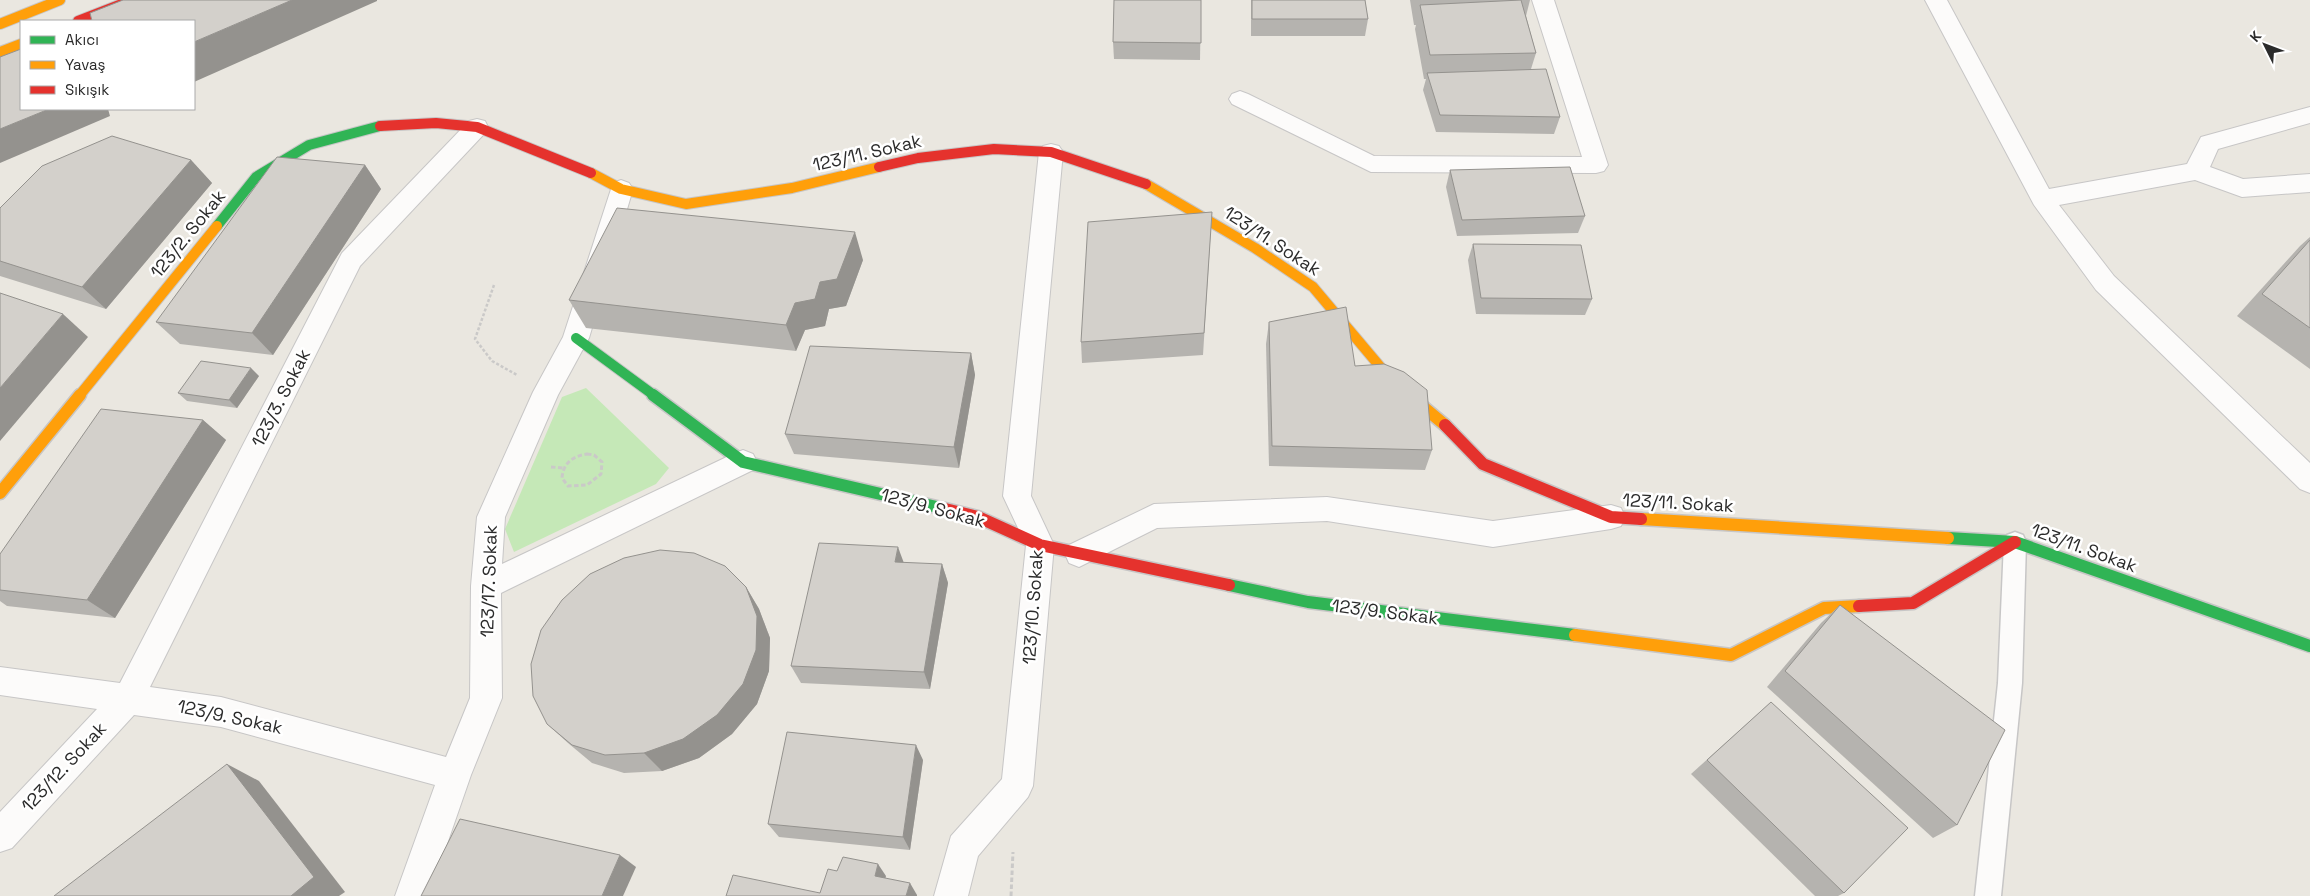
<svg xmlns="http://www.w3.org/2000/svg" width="2310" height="896" font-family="'Space Grotesk',sans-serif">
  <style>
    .green { fill: #c5e8b7 }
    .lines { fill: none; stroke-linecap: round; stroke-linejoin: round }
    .lane-casing { stroke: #c7c6c6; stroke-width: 3 }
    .street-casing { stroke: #c7c6c6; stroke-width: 2 }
    .fast-far1-casing { stroke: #c7c6c6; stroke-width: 12 }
    .fast-casing { stroke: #c7c6c6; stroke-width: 15 }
    .slow-far1-casing { stroke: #c7c6c6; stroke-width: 12 }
    .slow-casing { stroke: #c7c6c6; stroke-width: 15 }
    .jam-far1-casing { stroke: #c7c6c6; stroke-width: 12 }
    .jam-casing { stroke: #c7c6c6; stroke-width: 15 }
    .path-far1 { stroke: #cac9c8; stroke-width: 2.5; stroke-dasharray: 3 2; stroke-linecap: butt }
    .path { stroke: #cac9c8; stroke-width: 3; stroke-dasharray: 4.5 2.5; stroke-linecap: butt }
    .lane { fill: #fcfbfa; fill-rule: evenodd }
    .street { fill: #fcfbfa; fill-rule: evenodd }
    .fast-far1 { stroke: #30b455; stroke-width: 10 }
    .fast { stroke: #30b455; stroke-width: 12 }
    .slow-far1 { stroke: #ff9f0a; stroke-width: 10 }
    .slow { stroke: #ff9f0a; stroke-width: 12 }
    .jam-far1 { stroke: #e5322d; stroke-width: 10 }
    .jam { stroke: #e5322d; stroke-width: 12 }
    .wall { fill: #b5b3af }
    .shaded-wall { fill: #94928e }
    .building { fill: #d3d0cb; stroke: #94928e }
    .labels { text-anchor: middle; stroke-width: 5; stroke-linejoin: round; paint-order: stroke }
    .street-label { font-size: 18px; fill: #2b2b2b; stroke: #fff }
  </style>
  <rect width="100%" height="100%" fill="#eae7e0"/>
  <path class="green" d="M586,388L669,468L656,484L514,552L505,529L562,397Z"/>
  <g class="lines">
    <defs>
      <path id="lane" d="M2015,532L2023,535L2026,542L2022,683L2001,896H1975L1998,683L2004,542L2007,535Z"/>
      <g id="street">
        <path d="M1532,0H1554L1608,165L1604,171L1596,173L1371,172L1232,104L1229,99L1232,94L1240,91L1248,94L1374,156L1582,157Z"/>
        <path d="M1925,0H1947L2049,189L2187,164L2201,137L2310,107V123L2218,149L2210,167L2243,179L2310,174V192L2242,197L2195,180L2059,205L2114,276L2310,463V493L2300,489L2096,290L2034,205Z"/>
        <path d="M477,119L485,121L488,127L485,133L360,266L150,687L221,697L446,757L470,698L471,586L477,517L533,392L563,337L613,183L621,180L629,183L633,189L589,338L558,395L505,517L502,564L733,454L743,450L753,454L757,462L753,470L501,593L502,698L471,775L429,896H395L435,785L221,727L134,715L12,848L0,852V812L97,709L0,695V667L120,683L342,253L469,121Z"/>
        <path d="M1051,144L1059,146L1063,152L1031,496L1054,545L1033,786L1028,797L978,856L968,896H934L951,836L1002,779L1026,545L1003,496L1039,152L1043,146Z"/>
        <path d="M1327,497L1493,521L1611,505L1621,508L1625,517L1621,526L1611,529L1493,547L1327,521L1157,528L1079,567L1069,563L1065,554L1069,545L1154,504Z"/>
      </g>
      <g id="fast-far1">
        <path d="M217,226L256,177L309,145L380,126"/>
        <path d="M576,338L655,396"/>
      </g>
      <g id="fast">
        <path d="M653,395L743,462L941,508"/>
        <path d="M1948,538L2015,542L2310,646"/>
        <path d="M1229,585L1308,602L1575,635"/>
      </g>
      <g id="slow-far1">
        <path d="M0,24L60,0"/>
        <path d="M0,52L21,44"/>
        <path d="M591,173L621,189L686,204L792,188L879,167"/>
        <path d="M1146,184L1255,248L1313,287L1393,382L1410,396"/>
        <path d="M79,396L217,226"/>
      </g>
      <g id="slow">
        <path d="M1409,395L1445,425"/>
        <path d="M0,493L80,395"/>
        <path d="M1641,519L1948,538"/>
        <path d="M1575,635L1731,655L1824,608L1859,606"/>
      </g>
      <g id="jam-far1">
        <path d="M78,21L132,0"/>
        <path d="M380,126L436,123L477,127L591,173"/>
        <path d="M879,167L918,158L994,149L1051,152L1146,184"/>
      </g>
      <g id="jam">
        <path d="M1445,425L1483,464L1611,517L1641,519"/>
        <path d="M941,508L978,517L1040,545L1229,585"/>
        <path d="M1859,606L1913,603L2015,542"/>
      </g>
    </defs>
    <use href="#lane" class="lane-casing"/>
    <use href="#street" class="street-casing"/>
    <use href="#fast-far1" class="fast-far1-casing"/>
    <use href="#fast" class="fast-casing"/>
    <use href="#slow-far1" class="slow-far1-casing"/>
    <use href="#slow" class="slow-casing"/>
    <use href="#jam-far1" class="jam-far1-casing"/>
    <use href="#jam" class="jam-casing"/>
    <path class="path-far1" d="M494,285L475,339L492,361L517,375"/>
    <g class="path">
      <path d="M587,454L594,455L602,462L601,474L587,485L568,486L562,478C563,463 573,456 587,454Z"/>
      <path d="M551,467L563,468"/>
      <path d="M1011,896L1013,852"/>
    </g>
    <use href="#lane" class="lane"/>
    <use href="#street" class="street"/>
    <use href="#fast-far1" class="fast-far1"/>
    <use href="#fast" class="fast"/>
    <use href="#slow-far1" class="slow-far1"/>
    <use href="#slow" class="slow"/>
    <use href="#jam-far1" class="jam-far1"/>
    <use href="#jam" class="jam"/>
  </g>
  <g class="wall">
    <path d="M1201,0L1200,60L1114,59L1113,42Z"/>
    <path d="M1251,0H1365L1368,19L1365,36H1251Z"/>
    <path d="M1410,0H1530L1526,16L1536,53L1531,69L1560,117L1554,134L1436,132L1423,90L1426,79H1424L1415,29L1416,25H1414Z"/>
    <path d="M191,160L212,183L106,309L0,276V208Z"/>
    <path d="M365,165L381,189L273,355L180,344L156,322Z"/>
    <path d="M1450,170L1585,216L1578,233L1457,236L1446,187Z"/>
    <path d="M1212,212L1203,355L1082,363L1081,342Z"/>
    <path d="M2310,237V369L2237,316L2300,246Z"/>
    <path d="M1473,244L1592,299L1585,315L1476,314L1468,260Z"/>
    <path d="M863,260L846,306L829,309L825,326L805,330L796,351L586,328L569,300Z"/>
    <path d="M1269,322L1355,366L1432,450L1425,470L1269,466L1266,344Z"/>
    <path d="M971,353L975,375L959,468L794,454L785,434Z"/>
    <path d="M259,376L237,408L187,401L178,393Z"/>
    <path d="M203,420L226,440L115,618L7,606L0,601V554Z"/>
    <path d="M942,564L948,583L930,689L801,683L791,666Z"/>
    <path d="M746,587L759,609L770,638L769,671L757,704L732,734L699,758L662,771L624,773L592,763L568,743L547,724Z"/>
    <path d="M1840,605L1957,825L1933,838L1767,687L1821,623Z"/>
    <path d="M1771,702L1844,893L1838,896H1815L1691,774Z"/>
    <path d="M923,760L910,850L779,837L768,824Z"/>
  </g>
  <g class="shaded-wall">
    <path d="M292,0H377V1L194,82V42Z"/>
    <path d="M49,109H108L110,116L0,163V129Z"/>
    <path d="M191,160L212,183L106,309L82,287Z"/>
    <path d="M365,165L381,189L273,355L252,333Z"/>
    <path d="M855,232L863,260L846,306L829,309L825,326L805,330L796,351L786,325L795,303Z"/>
    <path d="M63,314L88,337L0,441V388Z"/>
    <path d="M971,353L975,375L959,468L954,447Z"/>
    <path d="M251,368L259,376L237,408L229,400Z"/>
    <path d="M203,420L226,440L115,618L87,600Z"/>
    <path d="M898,547L905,566L895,562Z"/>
    <path d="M942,564L948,583L930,689L924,672Z"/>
    <path d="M746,587L759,609L770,638L769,671L757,704L732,734L699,758L662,771L644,753Z"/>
    <path d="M916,745L923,760L910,850L903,837Z"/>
    <path d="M227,764L259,781L345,892L339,896H291Z"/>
    <path d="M620,855L636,867L623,896H602Z"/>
    <path d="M878,864L886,876L883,888L875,876Z"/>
    <path d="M910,883L917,895V896H906Z"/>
  </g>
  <g class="building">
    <path d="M123,0H292L194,42V21H92L90,13Z"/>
    <path d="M1114,0H1201V43L1113,42Z"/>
    <path d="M1252,0H1365L1368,19H1252Z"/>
    <path d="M1521,0L1536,53L1430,55L1420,5Z"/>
    <path d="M21,49V109H49L0,129V57Z"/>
    <path d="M1546,69L1560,117L1440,115L1427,73Z"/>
    <path d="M112,136L191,160L82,287L0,261V208L42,166Z"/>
    <path d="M277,157L365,165L252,333L156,322Z"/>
    <path d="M1570,167L1585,216L1462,220L1450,170Z"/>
    <path d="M617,208L855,232L837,279L820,282L815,299L795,303L786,325L569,300Z"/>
    <path d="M1212,212L1204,333L1081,342L1088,222Z"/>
    <path d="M2310,240V328L2262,294Z"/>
    <path d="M1473,244L1581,245L1592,299L1481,298Z"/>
    <path d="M0,293L63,314L0,388Z"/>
    <path d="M1346,307L1355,366L1384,364L1404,372L1427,390L1432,450L1272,446L1269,322Z"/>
    <path d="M810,346L971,353L954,447L785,434Z"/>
    <path d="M201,361L251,368L229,400L178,393Z"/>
    <path d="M101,409L203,420L87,600L0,590V554Z"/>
    <path d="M819,543L898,547L895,562L942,564L924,672L791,666Z"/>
    <path d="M660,550L694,553L725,566L746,587L757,616L756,650L743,684L717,715L683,739L644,753L605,755L572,745L547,724L533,696L531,664L541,630L562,600L590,574L624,558Z"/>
    <path d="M1840,605L2005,730L1957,825L1785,671Z"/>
    <path d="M1771,702L1908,828L1844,893L1707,760Z"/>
    <path d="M787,732L916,745L903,837L768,824Z"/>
    <path d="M227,764L314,877L291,896H54Z"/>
    <path d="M460,819L620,855L602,896H421Z"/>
    <path d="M843,857L878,864L875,876L910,883L906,896H726L733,875L820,893L828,869L837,871Z"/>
  </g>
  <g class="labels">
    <g class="street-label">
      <text transform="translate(867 153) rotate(-13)" y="6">123/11. Sokak</text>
      <text transform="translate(188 234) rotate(-51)" y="6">123/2. Sokak</text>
      <text transform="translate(1272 241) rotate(33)" y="6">123/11. Sokak</text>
      <text transform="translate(281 398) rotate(-63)" y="6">123/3. Sokak</text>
      <text transform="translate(1678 503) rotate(3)" y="6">123/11. Sokak</text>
      <text transform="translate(933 508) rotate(15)" y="6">123/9. Sokak</text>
      <text transform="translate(2084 548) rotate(20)" y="6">123/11. Sokak</text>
      <text transform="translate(489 581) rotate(-88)" y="6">123/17. Sokak</text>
      <text transform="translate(1033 607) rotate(-86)" y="6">123/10. Sokak</text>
      <text transform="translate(1385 612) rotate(7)" y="6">123/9. Sokak</text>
      <text transform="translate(230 717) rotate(12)" y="6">123/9. Sokak</text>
      <text transform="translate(64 767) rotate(-47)" y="6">123/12. Sokak</text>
    </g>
  </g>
  <rect x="20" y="20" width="175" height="90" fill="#ffffff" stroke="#aaaaaa"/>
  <rect x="30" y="36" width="25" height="8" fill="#30b455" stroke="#aaaaaa"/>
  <text x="65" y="45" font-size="15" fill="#2b2b2b">Akıcı</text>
  <rect x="30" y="61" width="25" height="8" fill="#ff9f0a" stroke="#aaaaaa"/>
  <text x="65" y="70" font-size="15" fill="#2b2b2b">Yavaş</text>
  <rect x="30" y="86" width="25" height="8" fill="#e5322d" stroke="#aaaaaa"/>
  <text x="65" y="95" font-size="15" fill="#2b2b2b">Sıkışık</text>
  <g transform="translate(2265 45) rotate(312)" stroke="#ffffff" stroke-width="4" paint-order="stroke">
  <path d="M0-4L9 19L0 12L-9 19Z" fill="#2b2b2b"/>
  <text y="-8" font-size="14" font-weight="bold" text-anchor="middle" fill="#2b2b2b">K</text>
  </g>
</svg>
